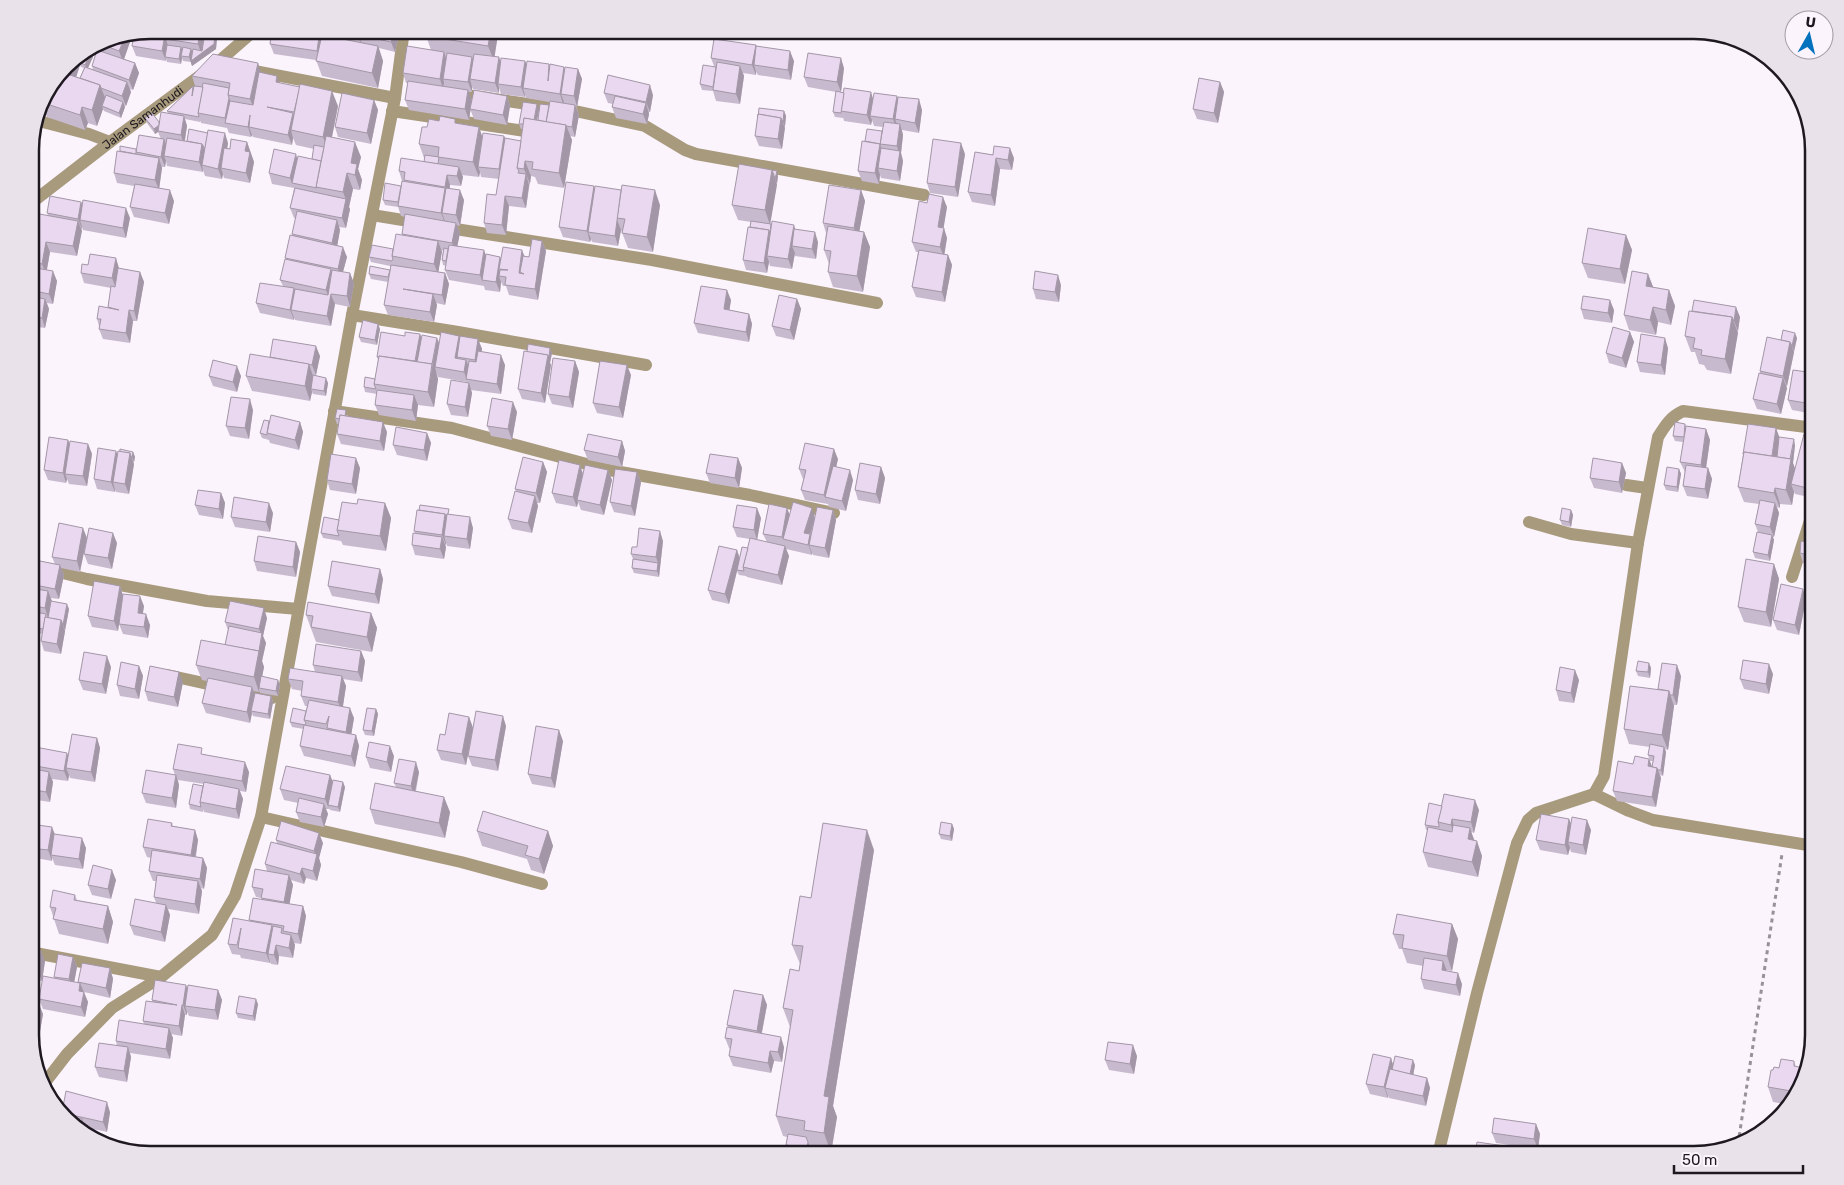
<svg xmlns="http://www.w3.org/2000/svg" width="1844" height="1185" font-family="Rubik,sans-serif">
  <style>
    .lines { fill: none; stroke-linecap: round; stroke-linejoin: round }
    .path { stroke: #98919a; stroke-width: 3; stroke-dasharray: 4 4; stroke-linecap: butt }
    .minor { stroke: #a89a7c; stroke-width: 12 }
    .wall { fill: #c8bace; fill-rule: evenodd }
    .shaded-wall { fill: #a397a7 }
    .building { fill: #e9d8ef; stroke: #a397a7 }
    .labels { text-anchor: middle; stroke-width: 4.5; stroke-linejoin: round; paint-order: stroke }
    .street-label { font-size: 12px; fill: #1e1820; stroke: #fbf4fd }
    .rim { fill: none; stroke: #1e1820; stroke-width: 2.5 }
  </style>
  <rect width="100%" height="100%" fill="#fbf4fd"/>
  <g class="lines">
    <path class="path" d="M1738,1144L1782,854"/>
    <g class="minor">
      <path d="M244,69L395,98"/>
      <path d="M453,93L575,111L645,126L685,150L696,154L924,195"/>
      <path d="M392,111L538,133"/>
      <path d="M35,120L89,134L110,142"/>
      <path id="s1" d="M30,204L110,142L217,63L255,30"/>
      <path d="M372,215L421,223"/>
      <path d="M443,227L652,260L877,303"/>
      <path d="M352,315L458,332L646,365"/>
      <path d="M334,411L452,428L609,470L750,495L834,513"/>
      <path d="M1626,485L1647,488"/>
      <path d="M1529,522L1571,534L1638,543"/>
      <path d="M30,565L87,579L207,601L298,609"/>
      <path d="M1792,577L1814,508"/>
      <path d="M167,675L272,698"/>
      <path d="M1594,794L1629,811L1653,820L1814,846"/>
      <path d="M30,804L33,805"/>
      <path d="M261,817L461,862L542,884"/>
      <path d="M30,952L161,977"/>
      <path d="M43,1085L67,1054L112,1008L161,977L212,935L235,896L261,817L352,315L395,98L404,30"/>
      <path d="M1438,1155L1477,993L1517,843L1528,820L1536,813L1594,794L1604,776L1638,543L1658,437C1665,426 1670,417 1683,411L1814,428"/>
    </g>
  </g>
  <g class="wall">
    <path d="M150,30H206V32L203,31L204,35L215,33L217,38L216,49L192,66L191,62L183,61L182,58L181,64L167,62L166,59V61L136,56L132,46Z"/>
    <path d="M272,30H400L395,52L379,48L383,61L378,88L322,76L316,60L274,54L270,44Z"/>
    <path d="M509,30H557L556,40L510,34Z"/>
    <path d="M132,33L131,39H129L130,42L124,59L135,63L139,73L133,90L130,89L131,92L126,106L124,105L125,107L121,118L104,111L103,109L97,126L88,123L85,130L47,117L41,102L65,65L79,56L80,60L93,57L88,68L93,69L92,66L97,51V50L96,51L89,49L104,39ZM80,65L81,67L84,68L80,78L76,77Z"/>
    <path d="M498,34L494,57H499L501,63L525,61L526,64H549L550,67H564L565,69H578L582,79L577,107L576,106L579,115L575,137L570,136L572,140L564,188L538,184L535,177L531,176L526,208L509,206L506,235L487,233L484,223L496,195L499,179L481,177L480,172L479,177L462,175L463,177L461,186L450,185V189L464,200L460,226L457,225L460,233L457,246L486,255L500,257L501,259L525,256L529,257L542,241L546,251L538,300L509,295L506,286H503L501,282L500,292L485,290L484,286L449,280L445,270L446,266L443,265L442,260L443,251L442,250L438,272L445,273L449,284L445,305L436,303L437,305L434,322L388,315L384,305L388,282L371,279L369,274L390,270V266L371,262L369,257L393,249L402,235V234L405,217L401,216L398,207L385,205L383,200L401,186L402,181L399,171L424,162V158L419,144L427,127L457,123L479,127L482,136H504L505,139L521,141L523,129H521L519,124L539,110L537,120H538L549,105V102L526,98L525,95V97L501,94L499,88V93L473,89L472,87V92H468L472,100L469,120L409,110L405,100L408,83H406L403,73L431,50L426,36Z"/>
    <path d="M756,45V47L794,61L791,80L758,75L756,72V75L743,73L744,76L740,104L716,101L713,91L702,90L700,84L714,66L711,58Z"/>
    <path d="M844,68L841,92L873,98L898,99L922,110L919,133L902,130L903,135L901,153L903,161L900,181L881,178L880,175L879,184L862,181L858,171L865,141L882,131L883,127L874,126L872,120L871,125L844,121L843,117V118L835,117L833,112L836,92L808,87L804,77Z"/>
    <path d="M261,73L280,83L338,106L332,137L361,157L358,169L362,180L360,190L353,189L349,207L350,209L346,228L339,227L340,230L337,245L347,257L343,272L354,283L350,307L335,304L331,326L295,320L294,318V320L260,313L256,303L283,286L280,280L286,259L285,258L293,236L292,234L296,218H294L290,208L294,188L272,184L269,173L297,159H312L314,149L296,145L293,138L292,145L253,137L252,135L251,137L229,133L227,128L201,123V121L200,122L185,119L187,126L185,141L228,143L227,148L230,149L247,142L254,162L250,183L224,178L223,174L222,179L205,176L203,170V172L167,166L166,161L165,167H162V168L159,188L174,201L169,224L134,217L130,207L134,186L117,183L114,173L120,151L136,149L161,139L158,132L155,134L147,123L145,118L159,122L168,113L167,111L195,86L192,76Z"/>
    <path d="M1220,82L1224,92L1218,123L1197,119L1193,109Z"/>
    <path d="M604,93L653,95L650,112H649V114L647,124L616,118L612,107L613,104L608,103Z"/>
    <path d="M507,96L510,106L507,125L474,119L470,109Z"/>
    <path d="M374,100L378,110L371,144L338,137L335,127Z"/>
    <path d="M784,111L786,116L782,149L759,146L755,136Z"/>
    <path d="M34,126L37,133L33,153H31L32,155L30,162V142Z"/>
    <path d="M975,152L1014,158L1012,170L1000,169L995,206L972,202L968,192Z"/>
    <path d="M965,154L958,197L930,193L927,183Z"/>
    <path d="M778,176L770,224L795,229L818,242L816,259L795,256V253L792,269L770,266L769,262L767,273L746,270L743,260L751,222L738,220L732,205Z"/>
    <path d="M594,186L595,189L660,205L653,252L628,248L621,230L618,246L592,242L591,239L590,242L563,237L559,227Z"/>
    <path d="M861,190L865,201L859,231L864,232L870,247L863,292L833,287L828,272L829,264L824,250L826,233L823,223Z"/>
    <path d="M81,202L82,205L130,218L126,238L83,230L82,227L77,256L50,252L47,270L57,281L53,304L47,303L49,309L45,328L30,326V230H31L48,215L47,213Z"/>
    <path d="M947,207L943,228L947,238L944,254L948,255L952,265L945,302L916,297L912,287L918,252H916L912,242Z"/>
    <path d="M1626,235L1632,250L1625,284L1588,278L1582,263Z"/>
    <path d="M119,269L140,272L144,282L137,321H133L130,343L103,339L99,329V326L97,319L108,308L111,288L84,283L81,273Z"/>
    <path d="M1648,274L1653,288L1669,290L1675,306L1671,325L1658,322L1656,335L1629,330L1624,315Z"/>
    <path d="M1061,285L1059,302L1036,299L1033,289Z"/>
    <path d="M797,299L801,309L794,340L776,336L772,326Z"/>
    <path d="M731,300L729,310L749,314L752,324L749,342L698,333L694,323Z"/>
    <path d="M1581,309L1614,310L1612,323L1584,319Z"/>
    <path d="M1740,317L1731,374L1707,370L1704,365L1699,364L1695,352H1691L1685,336Z"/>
    <path d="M380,329L377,345L361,342L359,337Z"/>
    <path d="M1630,332L1634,342L1626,368L1609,363L1606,353Z"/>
    <path d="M420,334L421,338H437L439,343L460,338L478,339L482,349L481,352L505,365L501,394L471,390L472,393L468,417L451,415L447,404L467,383V382L438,377L436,372V374L438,379L434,407L418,405L416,421L379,415L375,405L377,394L365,392L364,387L375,379L378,360L377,357L405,336Z"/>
    <path d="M1797,338L1787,386H1786L1787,388L1781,414L1757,409L1753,399L1760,373V371L1781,340Z"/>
    <path d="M1668,348L1665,375L1640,372L1637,362Z"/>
    <path d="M552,353L550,363L551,365L545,403L522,399L518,389Z"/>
    <path d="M320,356L316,375H313V376L328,383L326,396L313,394L312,392L310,401L252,391L246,376L270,357Z"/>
    <path d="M575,361L579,372L573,408L552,404L548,394Z"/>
    <path d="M1814,373V414L1792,410L1788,400Z"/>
    <path d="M631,375L623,418L597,413L593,403Z"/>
    <path d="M209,376H241L237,392L213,386Z"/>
    <path d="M253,410L249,439L230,436L226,426Z"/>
    <path d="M517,412L512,440L491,436L487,426Z"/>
    <path d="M348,415V416L387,432L384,451L341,444L337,434L339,424H337L335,418Z"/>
    <path d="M269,421L300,422L303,432L299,450L270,443L269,440L262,438L260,433Z"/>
    <path d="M1685,424L1686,426L1706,429L1710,440L1706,468H1708L1712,479L1708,499L1687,496L1683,486L1685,472L1680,462L1683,442L1675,441L1673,436Z"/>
    <path d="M1776,428L1779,438L1795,445L1793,463L1795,469L1814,436V565L1803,563L1800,553L1806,542L1810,526L1808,521L1813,498L1795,494L1794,492L1792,505L1780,504V508L1777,507L1779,513L1774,537H1773L1774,540L1770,561L1755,558L1753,552L1758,532L1755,524L1759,504L1744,502L1738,487L1743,454Z"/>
    <path d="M427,433L431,443L427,461L397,455L393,445Z"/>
    <path d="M68,440L69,444H88L92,454L87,486L69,484L67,479L66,483L48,480L44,470Z"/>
    <path d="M622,441L625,451L622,467L588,460L584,450Z"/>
    <path d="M133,452L135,457L134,462H133L134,464L129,494L116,492L115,490V492L97,489L94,479L117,454Z"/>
    <path d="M738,458L742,468L739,488L710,483L706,473Z"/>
    <path d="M838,459L836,467L853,480L846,511L829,507L828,504L805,500L801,490L804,479H803L799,469Z"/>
    <path d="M543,462L547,472L540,503H537L538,506L532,533L512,529L508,519L517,492L515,489Z"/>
    <path d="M1622,463L1626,473L1622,493L1594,488L1590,478Z"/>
    <path d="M580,465L583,473L608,470L612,480L604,515L581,510L578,502L577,507L556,503L552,493Z"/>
    <path d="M881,467L885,478L880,504L858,500L855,490Z"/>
    <path d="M360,468L356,494L330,490L327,480Z"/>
    <path d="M1679,469L1681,474L1678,492L1666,490L1664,485Z"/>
    <path d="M637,472L641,482L635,516L614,512L610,502Z"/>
    <path d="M221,493L225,503L223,519L199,515L195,505Z"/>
    <path d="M385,503L391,518L386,551L343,545L341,541L323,538L321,533L339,520L357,504Z"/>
    <path d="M833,510L836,520L829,558L813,555L812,553V555L786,549L785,547L789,556L782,585L747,577L746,576L739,575L737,571L729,604L712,600L708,590L737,550L740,558L748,548L750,539L737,537L733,527L761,518L757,540L767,542L763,534L790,514L815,517Z"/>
    <path d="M1571,510L1573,515L1571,527L1562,525L1560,520Z"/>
    <path d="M273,513L270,532L235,527L231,517Z"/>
    <path d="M451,514V515L473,528L470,549L447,546L446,543V545H445L446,547L444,559L415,555L412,545L415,533L414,531Z"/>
    <path d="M83,528L80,572L61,568L64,575L59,599L50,598L51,601L69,609L61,654L44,651L41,641L42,634L30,631V559L55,564L52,557Z"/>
    <path d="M663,541L659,577L634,573L632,568L633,559L631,554L637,547Z"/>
    <path d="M296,542L300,552L296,577L257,571L254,561Z"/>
    <path d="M117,543L112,569L88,564L84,554Z"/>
    <path d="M1774,564L1779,579L1771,627L1744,622L1738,607Z"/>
    <path d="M380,569L383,579L379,604L332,596L328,586Z"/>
    <path d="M120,586L123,595L144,606L143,614L150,625L148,638L123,634L119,624L121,609L118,631L92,627L88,616Z"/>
    <path d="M1814,593V633L1809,632L1805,622Z"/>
    <path d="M1806,599L1799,635L1777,630L1773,620Z"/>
    <path d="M371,613L377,628L372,652L316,642L306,615Z"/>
    <path d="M267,618L263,636L266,643L262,661L264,667L262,676L280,685L278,696L260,693V691L259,692L253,691L255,695L271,696L273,702L270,719L253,716L252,713L250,723L206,713L202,703L207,681L202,680L196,665L225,645L228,630L225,622Z"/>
    <path d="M361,651L365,661L362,682L343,679L346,686L343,706L354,718L351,735H356L359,746L355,767L304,756L300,746L304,729L292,727L290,722L306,711L307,706H305L301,696L302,691L292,689L288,679L315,672L313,665Z"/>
    <path d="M1649,663L1651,668L1650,678L1638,676L1636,671Z"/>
    <path d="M139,666L143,676L139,699L120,696L117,685Z"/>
    <path d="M111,667L106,694L83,690L79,680Z"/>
    <path d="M1773,674L1769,694L1744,689L1740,679Z"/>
    <path d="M1681,676L1677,705H1674L1668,750L1665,749L1666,752L1663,776L1660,775L1661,778L1656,807L1617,801L1613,791L1633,764L1649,759L1652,767L1653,761H1650L1648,755L1650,747L1629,744L1624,729L1658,689Z"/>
    <path d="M1579,680L1574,703L1559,701L1556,690Z"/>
    <path d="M183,682L178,707L148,701L145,691Z"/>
    <path d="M376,709L378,714L374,736L365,735L363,730Z"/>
    <path d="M469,717L473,728L466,765L441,760L437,750Z"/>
    <path d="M506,726L498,771L472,766L468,756Z"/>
    <path d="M97,738L100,748L95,782L70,778L69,775L68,781L52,779L53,782L50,802L30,799V746L68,755Z"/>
    <path d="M563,741L555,788L532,784L528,774Z"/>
    <path d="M204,754L249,772L246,792L240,791L243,799L239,819L204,812L203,809V812L190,809L189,804L203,786L204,784L178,780L179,785L176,808L146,803L142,793L175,775L173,769Z"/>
    <path d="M394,756L391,772L370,768L366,757Z"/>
    <path d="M419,772L416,791L450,812L445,838L375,824L370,809L396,787L394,783Z"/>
    <path d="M330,775L333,782L345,787L340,812L330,810L329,808V809H326L328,814L324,827L300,822L296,812L298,803L284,800L280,789Z"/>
    <path d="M1442,806L1479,810L1474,833L1471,832L1475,841L1482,856L1478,877L1428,867L1423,852L1428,830H1426L1425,825Z"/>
    <path d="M1569,819L1571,824L1591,830L1586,855L1571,852L1570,848L1568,855L1540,850L1536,840Z"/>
    <path d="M172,823L173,826L195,830L198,840L196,857L203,858L207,868L204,889L201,888L202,891L199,914L168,909L170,915L165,942L134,935L130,925L156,903L154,897L156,881H153L149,871L151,858L147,857L143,847Z"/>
    <path d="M30,824L86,848L83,869L55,865L52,858V861L30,857Z"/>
    <path d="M952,824L954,829L952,841L941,839L939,834Z"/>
    <path d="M477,831H548L553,846L544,874L531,870L527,859L482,846Z"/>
    <path d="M276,840L323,843L319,858L321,865L317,881L306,878L304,884L291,880L293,885L289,904L303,906L306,916L301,944L294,943L295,945L293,958L279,956L278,965L271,964L270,962V963L241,958L240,955L232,954L228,944L250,921L249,920L262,899V898L256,897L252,887L267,871L265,864L277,843Z"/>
    <path d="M874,850L833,1106L837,1117L831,1153L811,1150L810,1147L809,1153L788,1150L786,1145L787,1137L783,1136L776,1116L790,1027L783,1008L799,971L800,965V964L792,945L811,898Z"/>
    <path d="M116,880L111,899L92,895L88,885Z"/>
    <path d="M75,895L77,900L108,906L113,922L108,944L59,934L50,907Z"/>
    <path d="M1452,924L1458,939L1452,971L1446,970L1447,971L1462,984L1460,996L1424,989L1421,979L1423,966L1407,963L1402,949H1399L1393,934Z"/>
    <path d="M30,949L45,961L42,981L30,980Z"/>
    <path d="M73,957L77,967L74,982L78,983V982L110,968L113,979L110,998L84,992L88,1002L85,1017L43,1009L39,999L55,979L54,977Z"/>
    <path d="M188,989L218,990L222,1000L218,1020L189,1016L187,1012V1015H185L182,1036L171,1034L173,1038L170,1059L130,1053L131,1057L127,1082L99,1077L95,1067L117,1046L116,1041L144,1024L143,1021L152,1002V1000Z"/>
    <path d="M763,995L767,1005L762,1033L784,1047L782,1062L774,1061L771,1073L733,1066L729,1056L730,1049L729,1048L725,1038L728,1027L727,1025Z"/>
    <path d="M30,1002L43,1014L39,1037L38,1036V1039L35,1059L30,1043Z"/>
    <path d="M258,1004L255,1021L238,1018L236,1013Z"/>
    <path d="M1137,1056L1134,1074L1109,1070L1105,1060Z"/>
    <path d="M1391,1058L1393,1065H1415L1413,1075L1427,1078L1430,1088L1426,1106L1389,1098L1388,1096V1098L1370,1094L1366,1084Z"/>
    <path d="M1794,1061L1796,1067L1804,1068L1794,1102L1790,1105L1773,1102L1768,1087L1773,1070Z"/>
    <path d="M62,1112H110L107,1132L84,1127L85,1129L83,1135Z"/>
    <path d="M1536,1124L1540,1134L1538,1149L1496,1143L1492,1133Z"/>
  </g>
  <g class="shaded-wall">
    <path d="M200,30H202L205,36L215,33L217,38L216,49L192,66L189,57L191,49L193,54L201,53L198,44Z"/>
    <path d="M320,30H322L324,37L321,61L317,51Z"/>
    <path d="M338,30H339L342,37L341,40Z"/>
    <path d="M358,30H364L359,35L361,42V44L357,34Z"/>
    <path d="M394,30H400L395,52L391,42Z"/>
    <path d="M491,30H497L498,34L494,61L488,46Z"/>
    <path d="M552,30H557L556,40Z"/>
    <path d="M132,33L131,39L129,34Z"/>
    <path d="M128,34L130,42L123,62L119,51L126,35Z"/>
    <path d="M165,35L168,46L165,57L166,61L162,51Z"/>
    <path d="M756,45L759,56L754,65L756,72V75L752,65Z"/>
    <path d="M378,46L383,61L378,88L372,73Z"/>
    <path d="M181,47L183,52L181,56L182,58L181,64L179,59Z"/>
    <path d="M790,51L794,61L791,80L788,70Z"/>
    <path d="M91,52L93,57L87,70L85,65Z"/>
    <path d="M444,52L447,62L443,79L444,82L443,89L440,79Z"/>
    <path d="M79,56L81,62H79L80,65L73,87L69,77L75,58Z"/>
    <path d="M472,57L475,67L470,79L472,87V92L468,82Z"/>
    <path d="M499,57L502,68L498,84L499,88V93L495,83Z"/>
    <path d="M841,58L844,68L841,92L837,82Z"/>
    <path d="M525,61L529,71L523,88L525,95V97L521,87Z"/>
    <path d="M135,63L139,73L133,90L129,80Z"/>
    <path d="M258,63L263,78L256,114L250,99Z"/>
    <path d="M740,66L744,76L740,104L736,94Z"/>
    <path d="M564,67L568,77L561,94L564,102L563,104L560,94Z"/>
    <path d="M578,69L582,79L577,107L574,96Z"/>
    <path d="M277,76L281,86L276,82Z"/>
    <path d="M127,82L131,92L126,106L122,96Z"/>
    <path d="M1220,82L1224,92L1218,123L1214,113Z"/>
    <path d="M100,85L106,100L102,106L103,109L97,126L92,110Z"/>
    <path d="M650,85L653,95L650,112L646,102Z"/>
    <path d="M468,90L472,100L469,120L465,109Z"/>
    <path d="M332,91L338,106L329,152L323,137Z"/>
    <path d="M871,92L874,102L870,116L872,120L871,125L867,115Z"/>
    <path d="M507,96L510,106L507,125L503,115Z"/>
    <path d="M897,96L900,106L895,119L898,127L897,129L893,119Z"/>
    <path d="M229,98L233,108L227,123L225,118Z"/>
    <path d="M919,99L922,110L919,133L915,123Z"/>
    <path d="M374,100L378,110L371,144L367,133Z"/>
    <path d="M123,102L125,107L121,118L119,113Z"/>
    <path d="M646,103L649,114L647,124L643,114Z"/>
    <path d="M537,104L539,110L535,131L533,126Z"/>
    <path d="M575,105L579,115L575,137L572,127Z"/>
    <path d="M82,107L88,123L85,130L80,115Z"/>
    <path d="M784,111L786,116L785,127L783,122Z"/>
    <path d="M293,113L296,124L291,130L293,138L292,145L288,135Z"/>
    <path d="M250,115L249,127L252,135L251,137L248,127Z"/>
    <path d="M184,116L187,126L184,145L181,135Z"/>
    <path d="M781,118L785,128L782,149L778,139Z"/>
    <path d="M161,124L158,131V132L155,134L154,129Z"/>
    <path d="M900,124L903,135L901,153L903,161L900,181L897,171L899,154L897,146Z"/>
    <path d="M566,125L572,140L564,188L559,173Z"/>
    <path d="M34,126L37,133L33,153L30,145V142Z"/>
    <path d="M479,127L484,142L478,167L480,172L479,177L473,162Z"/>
    <path d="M225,133L228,143L224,169L221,168L223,174L222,179L218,169Z"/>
    <path d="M504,136L508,146L502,180L499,169Z"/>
    <path d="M164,139L168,149L164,156L166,161L165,167L161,157Z"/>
    <path d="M247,142L254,162L250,183L246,173L245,151Z"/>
    <path d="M355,142L361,157L358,169L362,180L360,190L351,163Z"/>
    <path d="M961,143L965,154L958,197L955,187Z"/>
    <path d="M202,144L206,154L202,165L203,170V172L199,162Z"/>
    <path d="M880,144L883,154L878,168L880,175L879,184L875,173Z"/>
    <path d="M1010,148L1014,158L1012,170L1008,160Z"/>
    <path d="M296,154L299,165L292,183L294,188L290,178Z"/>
    <path d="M159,158L162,168L159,190L155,180Z"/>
    <path d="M996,158L1000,169L995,206L991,195Z"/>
    <path d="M525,161L531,176L530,184L524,169Z"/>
    <path d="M459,167L463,177L461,186L457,176Z"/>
    <path d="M772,170L777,185L770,225L765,210Z"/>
    <path d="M777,171L778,176L777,184L775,179Z"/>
    <path d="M347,173L353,189L349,207L350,209L346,228L342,218L346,200L343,192Z"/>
    <path d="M526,174L529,185L526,208L522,198Z"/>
    <path d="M447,175L450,185L448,197L445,187Z"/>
    <path d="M594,186L598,196L588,232L591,239L590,242L587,231Z"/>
    <path d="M445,188L449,198L442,213L445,221V223L441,213Z"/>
    <path d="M170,190L174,201L169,224L165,213Z"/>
    <path d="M460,190L464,200L460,226L456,215Z"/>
    <path d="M655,190L660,205L653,252L647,237Z"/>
    <path d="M861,190L865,201L858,239L854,228Z"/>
    <path d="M505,196L509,206L506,235L502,225Z"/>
    <path d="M943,197L947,207L942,238L938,227Z"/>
    <path d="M81,202L85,212L80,220L82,227V229L78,219Z"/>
    <path d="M126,208L130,218L126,238L123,228Z"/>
    <path d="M337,220L340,230L336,253L332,243Z"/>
    <path d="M617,220L621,230L618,246L615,236Z"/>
    <path d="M78,221L82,231L77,256L73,246Z"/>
    <path d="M456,223L460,233L456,253L452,243Z"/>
    <path d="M794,225L797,235L792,246L795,253L792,269L788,259Z"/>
    <path d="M944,228L947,238L944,257L940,247Z"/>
    <path d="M769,230L772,240L767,256L769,262L767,273L764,263Z"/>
    <path d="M815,232L818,242L816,259L812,249Z"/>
    <path d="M864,232L870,247L863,292L857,276Z"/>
    <path d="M1626,235L1632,250L1625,284L1620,269Z"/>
    <path d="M438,241L442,252L438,274L434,264Z"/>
    <path d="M542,241L546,251L538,300L535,289Z"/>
    <path d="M46,242L50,252L46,274L42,264Z"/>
    <path d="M343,247L347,257L341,279L338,269Z"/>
    <path d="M484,250L488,261L482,280L484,286L480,275Z"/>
    <path d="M522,250L526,260L520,272L523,280L519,273Z"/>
    <path d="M948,255L952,265L945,302L942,292Z"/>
    <path d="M500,257L504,267L499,269L502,276H499L501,282L500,292L496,282Z"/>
    <path d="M116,258L119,268L116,288L112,278Z"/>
    <path d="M331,269L335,279L331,295L335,304L331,326L327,316L330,300L326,290Z"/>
    <path d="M53,271L57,281L53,304L49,294Z"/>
    <path d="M140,272L144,282L137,321L134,311Z"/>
    <path d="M350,273L354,283L350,307L347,296Z"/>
    <path d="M445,273L449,284L445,305L442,295Z"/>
    <path d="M1648,274L1654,289L1646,286Z"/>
    <path d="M1058,275L1061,285L1059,302L1055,292Z"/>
    <path d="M294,288L298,299L291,310L294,318V320L290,310Z"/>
    <path d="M727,290L731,300L728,320L724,309Z"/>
    <path d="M1669,290L1675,306L1671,325L1666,310Z"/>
    <path d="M433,294L437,305L434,322L430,312Z"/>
    <path d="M45,299L49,309L45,328L42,318Z"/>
    <path d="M797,299L801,309L794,340L790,330Z"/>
    <path d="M1610,300L1614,310L1612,323L1608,313Z"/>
    <path d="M1653,307L1658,322L1656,335L1650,320Z"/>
    <path d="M1736,307L1740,317L1738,331L1734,321Z"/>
    <path d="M129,310L133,321L130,343L126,333Z"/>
    <path d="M749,314L752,324L749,342L746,332Z"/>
    <path d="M1732,317L1738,333L1731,374L1725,359Z"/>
    <path d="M378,324L380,329L377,345L375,340Z"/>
    <path d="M1630,332L1634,342L1626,368L1622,358Z"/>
    <path d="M1795,333L1797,338L1794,351L1792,346Z"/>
    <path d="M420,334L424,345L420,364L415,363Z"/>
    <path d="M459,336L463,346L457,357L459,363L455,358Z"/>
    <path d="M437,338L441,348L435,367L438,379L434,407L428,392Z"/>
    <path d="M1665,338L1668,348L1665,375L1661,365Z"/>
    <path d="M478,339L482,349L479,370L475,360Z"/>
    <path d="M1790,342L1794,352L1787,386L1783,376Z"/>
    <path d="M316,346L320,356L316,375L312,365Z"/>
    <path d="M550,348L552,353L550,363L551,365L545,403L541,393L548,355Z"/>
    <path d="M501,355L505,365L501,394L497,384Z"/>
    <path d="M466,360L470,370L467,380L464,372Z"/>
    <path d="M575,361L579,372L573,408L569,397Z"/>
    <path d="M309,364L314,379L311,389L312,392L310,401L305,386Z"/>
    <path d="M627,365L631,375L623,418L619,407Z"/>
    <path d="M237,366L241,376L237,392L233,382Z"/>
    <path d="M326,378L328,383L326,396L324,391Z"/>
    <path d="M1783,378L1787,388L1781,414L1777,404Z"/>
    <path d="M469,383L472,393L468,417L465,407Z"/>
    <path d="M1814,390V410L1812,404Z"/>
    <path d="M414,395L418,405L416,421L412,410Z"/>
    <path d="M250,399L253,410L249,439L245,428Z"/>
    <path d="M513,402L517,412L512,440L508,429Z"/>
    <path d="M300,422L303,432L299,450L295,440Z"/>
    <path d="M383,422L387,432L384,451L380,441Z"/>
    <path d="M1776,428L1780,439L1775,468L1772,458Z"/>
    <path d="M1706,429L1710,440L1705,475L1701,465Z"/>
    <path d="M427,433L431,443L427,461L424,450Z"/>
    <path d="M1794,439L1795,445L1793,463L1797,474L1791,484L1794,492L1792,505L1786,490Z"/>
    <path d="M68,440L72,450L65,474L67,479L66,483L63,473Z"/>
    <path d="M622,441L625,451L622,467L618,457Z"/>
    <path d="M88,444L92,454L87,486L83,476Z"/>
    <path d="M834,449L838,459L829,498L825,497L828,505L824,495Z"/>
    <path d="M116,451L120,461L113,482L115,490V492L111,482Z"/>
    <path d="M133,452L135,457L134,462L132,457Z"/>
    <path d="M130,453L134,464L129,494L125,484Z"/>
    <path d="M356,458L360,468L356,494L352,484Z"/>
    <path d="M738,458L742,468L739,488L735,478Z"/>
    <path d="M543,462L547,472L540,503L536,493Z"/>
    <path d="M1622,463L1626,473L1622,493L1619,482Z"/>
    <path d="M580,465L583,475L577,500L578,502L577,507L573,497Z"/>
    <path d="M881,467L885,478L880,504L876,494Z"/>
    <path d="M1708,468L1712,479L1708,499L1705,489Z"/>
    <path d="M1679,469L1681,474L1678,492L1677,487Z"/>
    <path d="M608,470L612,480L604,515L600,505Z"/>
    <path d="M850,470L853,480L846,511L842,501Z"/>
    <path d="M637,472L641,482L635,516L631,506Z"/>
    <path d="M1814,478V496L1811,489Z"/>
    <path d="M1775,488L1780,504V508L1774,493Z"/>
    <path d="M221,493L225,503L223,519L219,509Z"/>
    <path d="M535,496L538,506L532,533L528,523Z"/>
    <path d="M269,503L273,513L270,532L266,522Z"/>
    <path d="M385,503L391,518L386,551L380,536Z"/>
    <path d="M1775,503L1779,513L1774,537L1770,527Z"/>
    <path d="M757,508L761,518L757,540L754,530Z"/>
    <path d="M787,508L791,518L783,539L782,537Z"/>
    <path d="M812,508L815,518L810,535L814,544L809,545L812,553V555L804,533Z"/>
    <path d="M833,510L836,520L829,558L825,548Z"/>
    <path d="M1571,510L1573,515L1571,527L1569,522Z"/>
    <path d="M445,514L449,524L444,536L446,543V545L442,535Z"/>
    <path d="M470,517L473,528L470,549L467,539Z"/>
    <path d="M83,528L87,538L80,572L77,561Z"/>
    <path d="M660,531L663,541L659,577L657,571L658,563L656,557Z"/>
    <path d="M113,533L117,543L112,569L108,558Z"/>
    <path d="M1772,535L1774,540L1770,561L1768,555Z"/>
    <path d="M442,537L446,547L444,559L440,549Z"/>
    <path d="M296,542L300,552L296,577L293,567Z"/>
    <path d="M785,546L789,556L782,585L778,575Z"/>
    <path d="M737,550L740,560L737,570V571L729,604L725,594Z"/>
    <path d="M1774,564L1779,579L1771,627L1766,612Z"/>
    <path d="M60,565L64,575L59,599L55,589Z"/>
    <path d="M380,569L383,579L379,604L375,594Z"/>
    <path d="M120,586L123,596L118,631L114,621Z"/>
    <path d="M1803,589L1806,599L1799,635L1795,625Z"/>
    <path d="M48,591L52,601L48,618L45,608Z"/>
    <path d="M140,596L144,606L141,623L138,613Z"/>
    <path d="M67,604L69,609L65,630L63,625Z"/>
    <path d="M264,608L267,618L263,636L266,643L262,661L264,667L260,688H259V692L254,677L262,636L259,629Z"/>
    <path d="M371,613L377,628L372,652L367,637Z"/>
    <path d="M146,614L150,625L148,638L144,627Z"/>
    <path d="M61,620L65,631L61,654L57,644Z"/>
    <path d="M32,640L36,650L32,673L30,669V651Z"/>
    <path d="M361,651L365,661L362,682L358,672Z"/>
    <path d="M107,656L111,667L106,694L102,684Z"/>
    <path d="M1649,663L1651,668L1650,678L1648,672Z"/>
    <path d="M1769,664L1773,674L1769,694L1766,684Z"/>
    <path d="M1677,665L1681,676L1677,705L1673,695Z"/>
    <path d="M139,666L143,676L139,699L135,689Z"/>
    <path d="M1575,670L1579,680L1574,703L1571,693Z"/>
    <path d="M179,672L183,682L178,707L174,697Z"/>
    <path d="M342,676L346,686L342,712L338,702Z"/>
    <path d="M278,680L280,685L278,696L276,691Z"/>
    <path d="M252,687L256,698L251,711L252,713L250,723L247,712Z"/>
    <path d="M1669,691L1674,706L1668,750L1662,735Z"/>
    <path d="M271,696L273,702L270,719L268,714Z"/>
    <path d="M350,708L354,718L350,742L346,732Z"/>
    <path d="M376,709L378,714L374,736L372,731Z"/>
    <path d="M503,716L506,726L498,771L495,760Z"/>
    <path d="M469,717L473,728L466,765L462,754Z"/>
    <path d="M559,730L563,741L555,788L551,778Z"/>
    <path d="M356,735L359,746L355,767L351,756Z"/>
    <path d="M97,738L100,748L95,782L91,772Z"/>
    <path d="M390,746L394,756L391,772L387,762Z"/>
    <path d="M1664,747L1666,752L1663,776L1661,770Z"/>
    <path d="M67,753L71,763L66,768L69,775L68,781L64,771Z"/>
    <path d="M1649,759L1653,769L1648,766Z"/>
    <path d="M245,762L249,772L246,792L242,781Z"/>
    <path d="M416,762L419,772L414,797L411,786Z"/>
    <path d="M1657,768L1661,778L1656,807L1652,797Z"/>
    <path d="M49,772L53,782L50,802L46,792Z"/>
    <path d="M176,775L179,785L176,808L172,798Z"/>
    <path d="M330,775L334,785L328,805L329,809L325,799Z"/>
    <path d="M343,782L345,787L340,812L338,807Z"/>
    <path d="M239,789L243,799L239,819L236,809Z"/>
    <path d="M444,797L450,812L445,838L439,823Z"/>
    <path d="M1475,800L1479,810L1474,833L1471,822Z"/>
    <path d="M324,804L328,814L324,827L321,817Z"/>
    <path d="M1452,819L1455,829L1454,835L1451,825Z"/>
    <path d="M1569,819L1573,829L1568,842L1570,848L1568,855L1565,845Z"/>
    <path d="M1587,820L1591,830L1586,855L1583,845Z"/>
    <path d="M952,824L954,829L952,841L950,836Z"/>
    <path d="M52,827L56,837L51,855L52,858V861L48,850Z"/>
    <path d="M1470,828L1475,843L1468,839Z"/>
    <path d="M195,830L198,840L194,865L191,855Z"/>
    <path d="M867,830L874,850L833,1106L837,1117L831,1153L824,1133V1096Z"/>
    <path d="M548,831L553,846L544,874L539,859Z"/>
    <path d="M319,833L323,843L319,858L321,865L317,881L313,871L316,858L314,851Z"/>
    <path d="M82,838L86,848L83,869L79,859Z"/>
    <path d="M1477,841L1482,856L1478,877L1472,862Z"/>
    <path d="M203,858L207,868L204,889L200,879Z"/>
    <path d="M302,868L306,878L304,884L300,874Z"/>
    <path d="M112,870L116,880L111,899L108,889Z"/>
    <path d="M289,875L293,885L288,912L284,902Z"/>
    <path d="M198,881L202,891L199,914L195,904Z"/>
    <path d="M166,905L170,915L165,942L161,932Z"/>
    <path d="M108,906L113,922L108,944L103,929Z"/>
    <path d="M303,906L306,916L301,944L298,934Z"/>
    <path d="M1452,924L1458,939L1452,971L1447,956Z"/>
    <path d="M272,925L275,935L268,954L270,962V963L266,953Z"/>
    <path d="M291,935L295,945L293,958L289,948Z"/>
    <path d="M276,945L279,956L278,965L274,955Z"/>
    <path d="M41,951L45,961L42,981L38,971Z"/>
    <path d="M73,957L77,967L73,989L69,979Z"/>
    <path d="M1443,961L1447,971L1442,970Z"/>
    <path d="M110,968L113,979L110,998L106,988Z"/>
    <path d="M1458,973L1462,984L1460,996L1456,985Z"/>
    <path d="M80,983L88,1002L85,1017L81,1007L79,991Z"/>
    <path d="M186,985L190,995L185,1006L187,1012V1015L183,1005Z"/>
    <path d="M218,990L222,1000L218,1020L215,1010Z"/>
    <path d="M763,995L767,1005L760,1041L757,1031Z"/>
    <path d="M256,999L258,1004L255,1021L253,1016Z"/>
    <path d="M39,1004L43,1014L39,1037L36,1027Z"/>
    <path d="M182,1005L185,1015L182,1036L179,1026Z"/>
    <path d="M35,1028L38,1039L35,1059L31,1047Z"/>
    <path d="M169,1028L173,1038L170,1059L166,1049Z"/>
    <path d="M781,1037L784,1047L782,1062L778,1052Z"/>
    <path d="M1133,1045L1137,1056L1134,1074L1130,1064Z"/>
    <path d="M128,1047L131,1057L127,1082L124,1071Z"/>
    <path d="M770,1051L774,1061L771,1073L768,1063Z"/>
    <path d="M1391,1058L1394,1068L1385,1088L1388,1096V1098L1384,1087Z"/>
    <path d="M1413,1060L1415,1065L1412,1082L1410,1077Z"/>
    <path d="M1427,1078L1430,1088L1426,1106L1423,1096Z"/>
    <path d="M107,1102L110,1112L107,1132L103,1122Z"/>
    <path d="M82,1119L85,1129L84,1135L79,1131Z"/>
    <path d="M1536,1124L1540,1134L1538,1149L1534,1139Z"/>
    <path d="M808,1142L810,1147L809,1153L807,1148Z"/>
    <path d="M1519,1148L1521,1155H1518Z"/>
  </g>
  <g class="building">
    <path d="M150,30H158L157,34L165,35L162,51L132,46L134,33Z"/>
    <path d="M159,30H200L198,44L165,39L166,34L159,32Z"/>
    <path d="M272,30H320L317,51L270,44Z"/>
    <path d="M340,30H358L357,34Z"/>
    <path d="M360,30H394L391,42L359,35Z"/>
    <path d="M427,30H491L488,46L426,36Z"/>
    <path d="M205,32L215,33L214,44L191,61L193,49L202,51Z"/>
    <path d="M126,35L119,51L98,43L104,39Z"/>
    <path d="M322,35L378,46L372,73L316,61Z"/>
    <path d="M714,39L756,45L752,65L711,58Z"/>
    <path d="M167,45L181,47L179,59L165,57Z"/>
    <path d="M407,46L444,52L440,79L403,73Z"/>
    <path d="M756,46L790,51L788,70L754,65Z"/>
    <path d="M183,47L191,49L189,57L181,56Z"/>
    <path d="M87,50L91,52L85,65L79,62L83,53Z"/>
    <path d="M97,50L135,63L129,80L92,66Z"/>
    <path d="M447,53L472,57L468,82L443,79Z"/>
    <path d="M808,53L841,58L837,82L804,77Z"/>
    <path d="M213,54L258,63L250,99L228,95L230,83L192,76Z"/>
    <path d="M474,54L499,57L495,83L470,79Z"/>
    <path d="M75,58L70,75L61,72L65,65Z"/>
    <path d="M501,58L525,61L521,87L498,84Z"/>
    <path d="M527,61L549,64L548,81L550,64L564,67L560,94L523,88Z"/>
    <path d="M717,62L740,66L736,94L713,90Z"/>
    <path d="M703,65L716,67L713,87L700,84Z"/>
    <path d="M85,67L127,82L122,96L101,88L100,85L80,78Z"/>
    <path d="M565,67L578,69L574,96L561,94Z"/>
    <path d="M61,72L100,85L92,110L82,107L80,115L41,102L43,98Z"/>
    <path d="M259,72L277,76L276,82L300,87L294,112L267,107L293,113L288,135L249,127L250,115L248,127L225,123L230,101L253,105Z"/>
    <path d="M608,75L650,85L646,102L604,93Z"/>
    <path d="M1199,78L1220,82L1214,113L1193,109Z"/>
    <path d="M408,81L468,90L465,109L405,100Z"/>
    <path d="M203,83L229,88L228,95L229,98L225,118L198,113Z"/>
    <path d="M300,84L332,91L323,137L291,130Z"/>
    <path d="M193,86L192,96L194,86L203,87L198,113L199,117L167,111Z"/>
    <path d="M844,88L871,92L867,115L841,111Z"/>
    <path d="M474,90L507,96L503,115L470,109Z"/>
    <path d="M836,91L844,93L841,113L833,112Z"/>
    <path d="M342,93L374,100L367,133L335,127Z"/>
    <path d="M874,93L897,96L893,119L870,116Z"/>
    <path d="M106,95L123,102L119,113L102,106Z"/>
    <path d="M615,96L646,103L643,114L612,107Z"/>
    <path d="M898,97L919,99L915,123L895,119Z"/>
    <path d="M550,101L575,105L572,127L566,126V125L546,122Z"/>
    <path d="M523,102L537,104L534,120L524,118V124H519Z"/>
    <path d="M540,104L549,105L546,122L538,120Z"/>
    <path d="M759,108L784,111L783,122L781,118L758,114V118Z"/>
    <path d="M161,112L184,116L181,135L158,131Z"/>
    <path d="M152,113L159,122V125L154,129L145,118Z"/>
    <path d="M758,114L781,118L778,139L755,136Z"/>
    <path d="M440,116L455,119V123L479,127L473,162L438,157L439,147L419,144L422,127H427L429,119L439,121Z"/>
    <path d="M524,118L566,125L559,173L532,169L533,162L525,161L524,169L517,168Z"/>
    <path d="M884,122L900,124L897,146L880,144Z"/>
    <path d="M189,129L208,133L205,149L202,144L187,141Z"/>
    <path d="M867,129L882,131L880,145V144L865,141Z"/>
    <path d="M208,130L225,133L218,169L202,165Z"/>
    <path d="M483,133L504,136L499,169L478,167Z"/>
    <path d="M139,135L164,139L161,157L136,152Z"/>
    <path d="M326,136L355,142L351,163L357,164L355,175L347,173L343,192L316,187Z"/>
    <path d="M167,138L202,144L199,162L164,156Z"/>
    <path d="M505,138L521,141L517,168L519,171L518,173L526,174L522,198L505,196L502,225L484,223L487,194L496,195Z"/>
    <path d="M231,139L247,142L245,151L250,152L246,173L221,168L224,148L230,149Z"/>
    <path d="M933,139L961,143L955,187L927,183Z"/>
    <path d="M862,141L880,144L875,173L858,171Z"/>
    <path d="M314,145L324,147L321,161L312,159Z"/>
    <path d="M120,146L136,149V154L120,151Z"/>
    <path d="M994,146L1010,148L1008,160L996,158L991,195L968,192L975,152L993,155Z"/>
    <path d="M881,148L900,151L897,171L878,168Z"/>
    <path d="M274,149L296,154L290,178L269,173Z"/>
    <path d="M117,151L159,158L155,180L114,173Z"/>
    <path d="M425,155L439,157L438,164L424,162Z"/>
    <path d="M298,156L321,161L316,187L317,188L292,183Z"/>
    <path d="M401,158L459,167L457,176L447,175L445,187L404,180L405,172L399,171Z"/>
    <path d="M739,164L772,170L765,210L732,205Z"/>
    <path d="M772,170L777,171L775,179V178Z"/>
    <path d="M402,181L445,188L441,213L398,206Z"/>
    <path d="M566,182L594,186L587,231L559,227Z"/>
    <path d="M385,183L401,186L398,202L383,200Z"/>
    <path d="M135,184L170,190L165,213L130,207Z"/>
    <path d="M622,185L655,190L647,237L622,233L625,219L617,218Z"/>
    <path d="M829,185L861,190L854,228L823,223Z"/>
    <path d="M595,186L621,190L615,236L588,232Z"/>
    <path d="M295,188L346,199L342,218L290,208Z"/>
    <path d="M446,188L460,190L456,215L442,213Z"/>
    <path d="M929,194L943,197L938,227L944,228L940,247L912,242L919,201L927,203Z"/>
    <path d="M50,196L81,202L78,219L47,213Z"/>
    <path d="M83,200L126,208L123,228L80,220Z"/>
    <path d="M297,211L337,220L332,243L292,234Z"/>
    <path d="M34,213L78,221L73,246L46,242L42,264L30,262V237Z"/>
    <path d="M405,214L456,223L452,243L402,234Z"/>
    <path d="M751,221L771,224L770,234L769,230L750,227Z"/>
    <path d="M772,221L794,225L788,259L767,256Z"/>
    <path d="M828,226L864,232L857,276L828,272L831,251L824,250Z"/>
    <path d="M748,227L769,230L764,263L743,260Z"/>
    <path d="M1588,228L1626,235L1620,269L1582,263Z"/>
    <path d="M794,229L815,232L812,249L792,246Z"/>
    <path d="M396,234L438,241L434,264L392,256Z"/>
    <path d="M290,235L343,247L338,269L285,258Z"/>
    <path d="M532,239L542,241L535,289L505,285L506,277L499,276L500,270H508L499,269L503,247L522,250L519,273L524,274L520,272L523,256L529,257Z"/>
    <path d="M372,245L393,249L392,256L393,259L392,261L369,257Z"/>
    <path d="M449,245L484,250L480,275L445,270Z"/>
    <path d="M444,248L448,249L446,261L442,260Z"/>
    <path d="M919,250L948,255L942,292L912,287Z"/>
    <path d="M90,254L116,258L112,278L81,273L82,264L88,265Z"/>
    <path d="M486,254L500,257L496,282L482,280Z"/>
    <path d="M285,259L331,269L326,290L280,280Z"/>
    <path d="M391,265L445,273L442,295L403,289L433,294L430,312L384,305Z"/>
    <path d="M370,266L390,270L388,277L369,274Z"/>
    <path d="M30,267L53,271L49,294L30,290Z"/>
    <path d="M118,268L140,272L134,311L129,310L126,333L99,329L101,319H97L99,306L119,310L108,307L111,286L115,287Z"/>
    <path d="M332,270L350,273L347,296L331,294L327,316L291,310L295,289L328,295Z"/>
    <path d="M1035,271L1058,275L1055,292L1033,289Z"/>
    <path d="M1632,271L1648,274L1646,286L1669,290L1666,310L1653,307L1650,320L1624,315Z"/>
    <path d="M260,283L294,288L290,310L256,303Z"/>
    <path d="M701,286L727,290L724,309L749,314L746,332L694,323Z"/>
    <path d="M779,295L797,299L790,330L772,326Z"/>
    <path d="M30,296L45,299L42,318L30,316Z"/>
    <path d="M1583,296L1610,300L1608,313L1581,309Z"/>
    <path d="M1694,300L1736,307L1734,321L1732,317L1692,311Z"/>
    <path d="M1689,311L1732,317L1725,359L1701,355L1702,350L1693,348L1695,338L1685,336Z"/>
    <path d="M363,320L378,324L375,340L359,337Z"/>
    <path d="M1613,327L1630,332L1622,358L1606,353Z"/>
    <path d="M1783,330L1795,333L1792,346L1790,342L1781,340Z"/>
    <path d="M381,332L405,336V332L420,334L415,361L379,356L378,357H377Z"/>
    <path d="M441,332L459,336L455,358L466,360L464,372L435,367Z"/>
    <path d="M1641,334L1665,338L1661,365L1637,362Z"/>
    <path d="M422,335L437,338L432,364L417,362Z"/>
    <path d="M460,336L478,339L475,360L457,357Z"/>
    <path d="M1767,337L1790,342L1783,376L1760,371Z"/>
    <path d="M273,339L316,346L312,365L270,357Z"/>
    <path d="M528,344L550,348L549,358L548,355L527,352Z"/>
    <path d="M478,351L501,355L497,384L466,379L469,361L476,362Z"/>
    <path d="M524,351L548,355L541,393L518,389Z"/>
    <path d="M250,354L309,364L305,386L246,376Z"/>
    <path d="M379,356L432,364L428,392L374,384Z"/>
    <path d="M553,358L575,361L569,397L548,394Z"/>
    <path d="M213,360L237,366L233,382L209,376Z"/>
    <path d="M600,361L627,365L619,407L593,403Z"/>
    <path d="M1793,370L1814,373V390L1812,404L1788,400Z"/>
    <path d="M1759,373L1783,378L1777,404L1753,399Z"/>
    <path d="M313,375L326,378L324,391L311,389Z"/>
    <path d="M365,377L375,379L374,384L376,389L364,387Z"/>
    <path d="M451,380L469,383L465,407L447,404Z"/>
    <path d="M377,390L414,395L412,410L375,405Z"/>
    <path d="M231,397L250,399L245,428L226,426Z"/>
    <path d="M492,398L513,402L508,429L487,426Z"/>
    <path d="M337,409L346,410L345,416L340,415V419L335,418Z"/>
    <path d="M271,415L300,422L295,440L267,433Z"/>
    <path d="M340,415L383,422L380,441L337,434Z"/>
    <path d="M264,420L269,421L267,433V435L260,433Z"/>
    <path d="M1675,422L1685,424L1684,437L1673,436Z"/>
    <path d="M1748,424L1776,428L1772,456L1744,452L1743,454Z"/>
    <path d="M1686,426L1706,429L1701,465L1680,462Z"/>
    <path d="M396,427L427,433L424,450L393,445Z"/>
    <path d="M588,434L622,441L618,457L584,450Z"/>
    <path d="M1804,434L1814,436L1813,449H1814V478L1811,489L1791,484Z"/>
    <path d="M49,437L68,440L63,473L44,470Z"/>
    <path d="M1779,437L1794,439L1790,459L1777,457Z"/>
    <path d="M70,441L88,444L83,476L65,474Z"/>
    <path d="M805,443L834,449L824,495L801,490L806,470L799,469Z"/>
    <path d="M98,448L116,451L111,482L94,479Z"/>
    <path d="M120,449L133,452L132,457H131L130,453L120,452Z"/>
    <path d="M118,451L130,453L125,484L113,482Z"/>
    <path d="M1744,452L1791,459L1786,490L1775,488L1774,493L1738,487Z"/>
    <path d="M331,454L356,458L352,484L327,480Z"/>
    <path d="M710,454L738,458L735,478L706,473Z"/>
    <path d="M523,457L543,462L536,493L515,489Z"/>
    <path d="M1593,458L1622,463L1619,482L1590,478Z"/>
    <path d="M559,460L580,465L573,497L552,493Z"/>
    <path d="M860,463L881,467L876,494L855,490Z"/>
    <path d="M585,465L608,470L600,505L577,500Z"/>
    <path d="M1686,465L1708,468L1705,489L1683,486Z"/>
    <path d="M833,466L850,470L842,501L825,497Z"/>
    <path d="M1667,467L1679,469L1677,487L1664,485Z"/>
    <path d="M615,469L637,472L631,506L610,502Z"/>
    <path d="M198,490L221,493L219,509L195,505Z"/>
    <path d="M515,491L535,496L528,523L508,519Z"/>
    <path d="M1814,493V522L1808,521Z"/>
    <path d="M234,497L269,503L266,522L231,517Z"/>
    <path d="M358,499L385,503L380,536L337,530L342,502L357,504Z"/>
    <path d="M1760,500L1775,503L1770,527L1755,524Z"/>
    <path d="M793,502L812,508L804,533L810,534L808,545L783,539Z"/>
    <path d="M769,504L787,508L782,537L763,534Z"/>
    <path d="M420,505L449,509L448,514H447L446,516L445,514L419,510Z"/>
    <path d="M737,505L757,508L754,530L733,527Z"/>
    <path d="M817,507L833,510L825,548L809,545Z"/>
    <path d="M1562,508L1571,510L1569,522L1560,520Z"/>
    <path d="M417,510L445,514L442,535L414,531Z"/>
    <path d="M447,514L470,517L467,539L444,536Z"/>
    <path d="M324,517L339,520L337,530L339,536L321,533Z"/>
    <path d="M59,523L83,528L77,561L52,557Z"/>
    <path d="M1808,525L1814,526V556L1800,553L1801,541L1806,542Z"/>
    <path d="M89,528L113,533L108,558L84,554Z"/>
    <path d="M639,528L660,531L656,557L631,554L632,547H637Z"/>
    <path d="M1757,532L1772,535L1768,555L1753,552Z"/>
    <path d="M413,533L442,537L440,549L412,545Z"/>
    <path d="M258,536L296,542L293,567L254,561Z"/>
    <path d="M750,538L785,546L778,575L743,567Z"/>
    <path d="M719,546L737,550L725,594L708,590Z"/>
    <path d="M742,547L748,548L743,567L744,571L737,570Z"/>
    <path d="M30,559L60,565L55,589L30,584Z"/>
    <path d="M633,559L658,563L657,571L632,568Z"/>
    <path d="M1746,559L1774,564L1766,612L1738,607Z"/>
    <path d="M332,561L380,569L375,594L328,586Z"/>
    <path d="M94,581L120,586L114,621L88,616Z"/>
    <path d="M1781,584L1803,589L1795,625L1773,620Z"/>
    <path d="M30,588L48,591L45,608L30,605Z"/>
    <path d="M1810,593H1814V623L1805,622Z"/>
    <path d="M123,594L140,596L138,613L146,614L144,627L119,624Z"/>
    <path d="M51,601L67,604L63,625L61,620L48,618Z"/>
    <path d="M230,601L264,608L259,629L225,622Z"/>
    <path d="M308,602L371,613L367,637L311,627L313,616L306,615Z"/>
    <path d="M30,611L46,614L43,629L30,627Z"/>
    <path d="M45,617L61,620L57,644L41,641Z"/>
    <path d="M229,626L262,633L259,651L225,645Z"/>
    <path d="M30,640H32L30,651Z"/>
    <path d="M201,640L259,651L254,677L196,665Z"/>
    <path d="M316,644L361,651L358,672L313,665Z"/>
    <path d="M84,652L107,656L102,684L79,680Z"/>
    <path d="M1743,660L1769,664L1766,684L1740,679Z"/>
    <path d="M1638,661L1649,663L1648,672L1636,671Z"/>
    <path d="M121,662L139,666L135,689L117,685Z"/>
    <path d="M1662,663L1677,665L1673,695H1670L1669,691L1658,689Z"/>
    <path d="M150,666L179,672L174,697L145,691Z"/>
    <path d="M1560,667L1575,670L1571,693L1556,690Z"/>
    <path d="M290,668L342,676L338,702L301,696L303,681L288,679Z"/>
    <path d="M261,676L278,680L276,691L259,688Z"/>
    <path d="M208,678L252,687L247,712L202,703Z"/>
    <path d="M1630,686L1669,691L1662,735L1624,729Z"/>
    <path d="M255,693L271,696L268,714L251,711Z"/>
    <path d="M309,700L350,708L346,732L327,728L329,716L326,724L304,720Z"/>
    <path d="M293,708L306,711L304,720L306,723L305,725L290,722Z"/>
    <path d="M367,708L376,709L372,731L363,730Z"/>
    <path d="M476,711L503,716L495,760L468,756Z"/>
    <path d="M449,713L469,717L462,754L437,750L440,734L445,735Z"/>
    <path d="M304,725L356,735L351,756L300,746Z"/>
    <path d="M536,726L559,730L551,778L528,774Z"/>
    <path d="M72,734L97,738L91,772L66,768Z"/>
    <path d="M369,742L390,746L387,762L366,757Z"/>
    <path d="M178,744L202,748L201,754L245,762L242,781L173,769Z"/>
    <path d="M1650,744L1664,747L1661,770H1658L1657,768L1652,767L1654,756L1648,755Z"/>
    <path d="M30,746L67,753L64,771L30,765Z"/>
    <path d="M1635,756L1649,759L1648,766L1657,768L1652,797L1613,791L1618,761L1633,764Z"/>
    <path d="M399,759L416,762L411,786L394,783Z"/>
    <path d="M286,766L330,775L325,799L280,789Z"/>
    <path d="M30,768L49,772L46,792L30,789Z"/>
    <path d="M146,770L176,775L172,798L142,793Z"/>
    <path d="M333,780L343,782L338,807L328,805Z"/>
    <path d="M204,782L239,789L236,809L200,802Z"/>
    <path d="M375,783L444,797L439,823L370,809Z"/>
    <path d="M193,784L203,786L200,802L201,807L189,804Z"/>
    <path d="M1444,794L1475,800L1471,822L1452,819L1451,825L1438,822Z"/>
    <path d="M299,798L324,804L321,817L296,812Z"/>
    <path d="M1429,803L1442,806L1438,822L1439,825V827L1425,825Z"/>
    <path d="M483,811L548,831L539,859L525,855L528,846L477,831Z"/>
    <path d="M1541,814L1569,819L1565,845L1536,840Z"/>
    <path d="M1572,817L1587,820L1583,845L1568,842Z"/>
    <path d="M148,819L172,823L171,826L195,830L191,855L143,847Z"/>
    <path d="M281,821L319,833L314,851L276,840Z"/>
    <path d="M941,822L952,824L950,836L939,834Z"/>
    <path d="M823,823L867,830L824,1096L829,1097L824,1133L804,1130L805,1121L776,1116L793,1010L783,1008L790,969L799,971L803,946L792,945L800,896L811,898Z"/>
    <path d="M30,824L52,827L48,850L30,848Z"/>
    <path d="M1453,825L1470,828L1468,839L1477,841L1472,862L1423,852L1428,827L1452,832Z"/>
    <path d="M54,834L82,838L79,859L51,855Z"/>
    <path d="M271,842L317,854L313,871L302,868L300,874L265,864Z"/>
    <path d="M152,850L203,858L200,879L149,871Z"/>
    <path d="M93,865L112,870L108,889L88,885Z"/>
    <path d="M255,869L289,875L284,902L261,898L263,889L252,887Z"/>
    <path d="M157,875L198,881L195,904L154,897Z"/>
    <path d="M53,890L75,895L74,900L108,906L103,929L53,919L56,908L50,907Z"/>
    <path d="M253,898L303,906L298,934L283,931L284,926L249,920Z"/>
    <path d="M135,899L166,905L161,932L130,925Z"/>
    <path d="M1397,914L1452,924L1447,956L1402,948L1404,935L1393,934Z"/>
    <path d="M233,918L272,925L266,953L238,948L241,928L237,945L228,944Z"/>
    <path d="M273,926L282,928L281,933L291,935L289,948L276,945L274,955L268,954Z"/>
    <path d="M30,949L41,951L38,971L30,970Z"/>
    <path d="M58,954L73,957L69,979L54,977Z"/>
    <path d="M1424,958L1443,961L1442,970L1458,973L1456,985L1421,979Z"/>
    <path d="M82,963L110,968L106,988L78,982Z"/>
    <path d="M43,976L80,983L79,991L84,992L81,1007L39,999Z"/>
    <path d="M155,980L186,985L183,1005H182L179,1026L143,1021L146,1001L177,1005L152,1000Z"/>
    <path d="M188,985L218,990L215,1010L185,1006Z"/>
    <path d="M734,990L763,995L757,1031L727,1025Z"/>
    <path d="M239,996L256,999L253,1016L236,1013Z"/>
    <path d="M30,1002L39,1004L36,1027L30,1026Z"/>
    <path d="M119,1020L169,1028L166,1049L116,1041Z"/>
    <path d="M727,1027L781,1037L778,1052L770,1051L768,1063L729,1056L732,1039L725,1038Z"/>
    <path d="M30,1028H35L31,1047L30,1043Z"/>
    <path d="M1108,1042L1133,1045L1130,1064L1105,1060Z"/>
    <path d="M99,1043L128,1047L124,1071L95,1067Z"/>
    <path d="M1373,1054L1391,1058L1384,1087L1366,1084Z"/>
    <path d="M1395,1056L1413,1060L1410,1074L1392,1070Z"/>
    <path d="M1781,1059L1794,1061V1066L1804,1068L1797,1092L1768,1087L1771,1070H1773L1774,1067L1779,1068Z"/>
    <path d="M1390,1069L1427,1078L1423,1096L1385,1088Z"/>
    <path d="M66,1091L107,1102L103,1122L63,1113L62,1112Z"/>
    <path d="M66,1116L82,1119L79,1131Z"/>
    <path d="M1494,1118L1536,1124L1534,1139L1492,1133Z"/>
    <path d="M788,1134L806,1137L808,1142L807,1148L786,1145Z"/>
    <path d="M1477,1142L1519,1148L1518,1155H1475Z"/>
  </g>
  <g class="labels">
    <g class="street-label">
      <text dy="4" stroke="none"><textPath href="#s1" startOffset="142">Jalan Samanhudi</textPath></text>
    </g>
  </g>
  <path d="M0 0H1844V1185H0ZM150 39H1694A111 111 0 0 1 1805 150V1035A111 111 0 0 1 1694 1146H150A111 111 0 0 1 39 1035V150A111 111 0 0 1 150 39Z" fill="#e9e2eb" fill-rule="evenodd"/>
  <path class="rim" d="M150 39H1694A111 111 0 0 1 1805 150V1035A111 111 0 0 1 1694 1146H150A111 111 0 0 1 39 1035V150A111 111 0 0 1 150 39Z"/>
  <g transform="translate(1809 35) rotate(8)"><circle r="24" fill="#fbf4fd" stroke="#a39ca5"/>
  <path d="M0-4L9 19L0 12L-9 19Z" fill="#0472bd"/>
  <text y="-8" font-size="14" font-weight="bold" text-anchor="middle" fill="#1e1820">U</text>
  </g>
  <path d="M1674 1165v8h129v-8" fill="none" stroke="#1e1820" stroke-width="2.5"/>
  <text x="1682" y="1165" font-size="15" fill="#1e1820" stroke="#fbf4fd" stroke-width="4" paint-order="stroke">50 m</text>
</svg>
